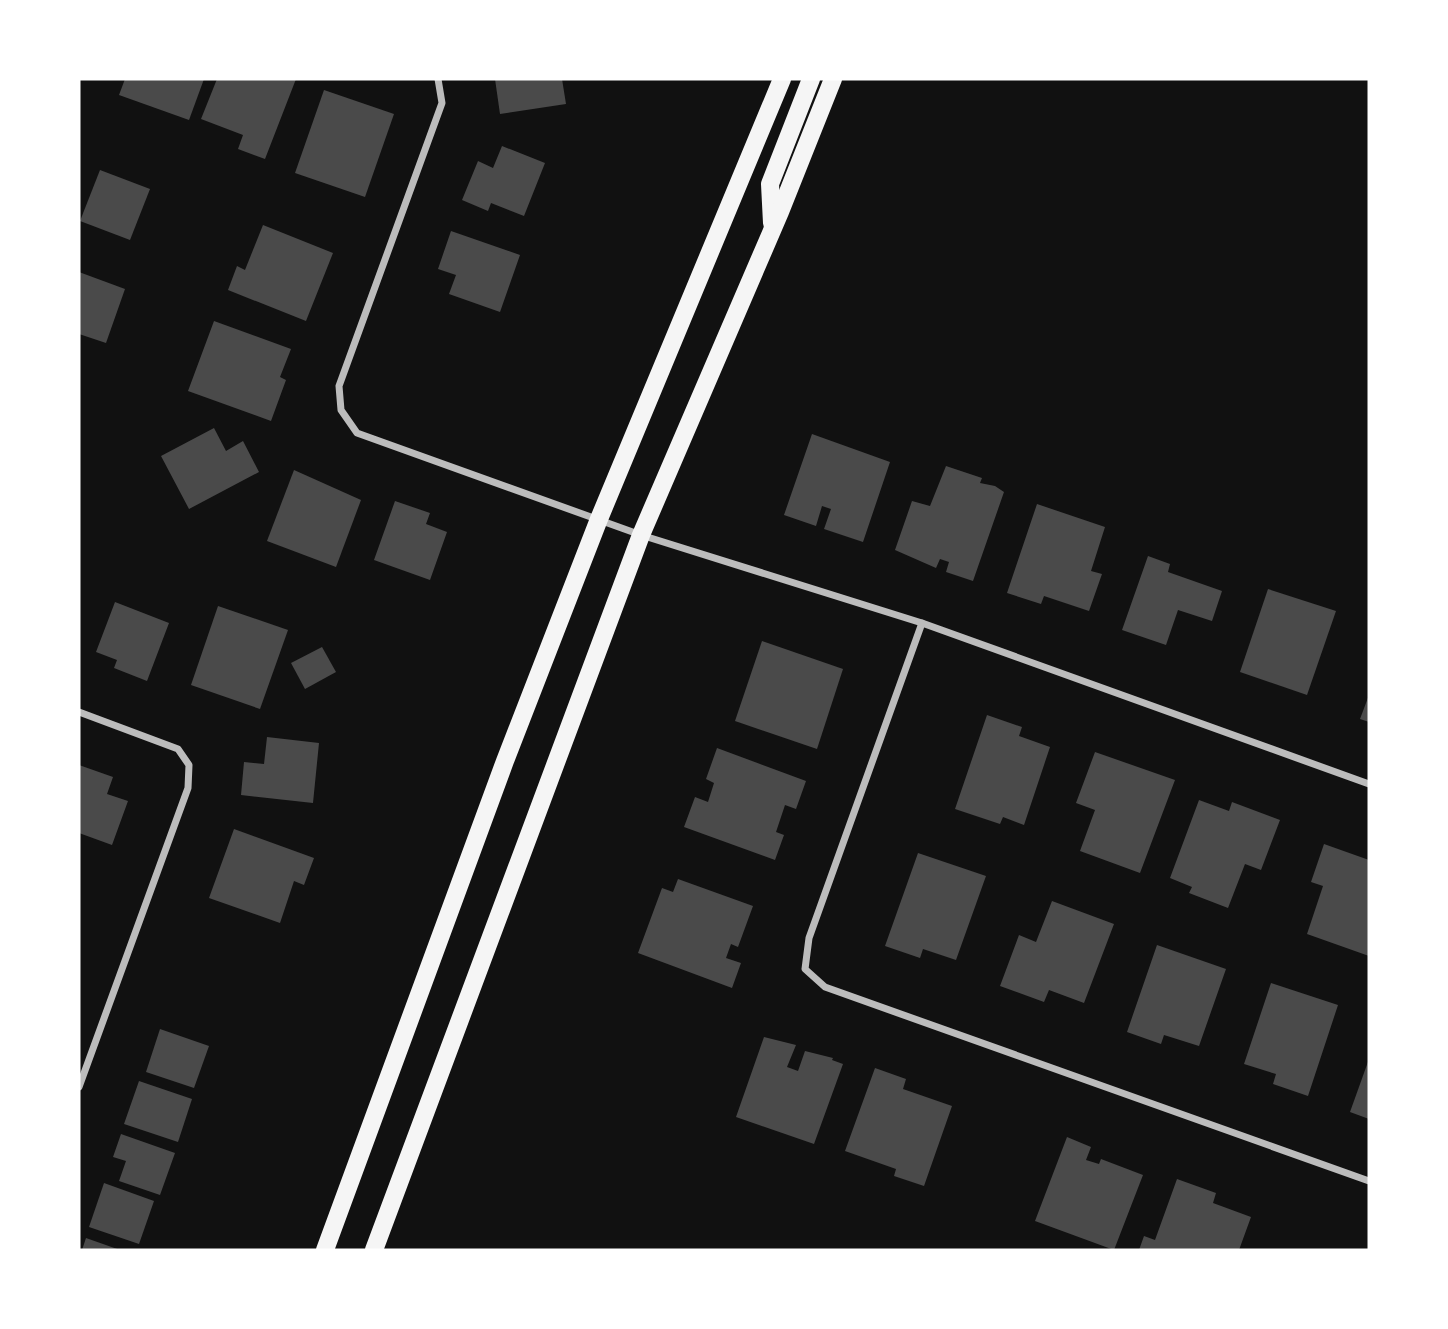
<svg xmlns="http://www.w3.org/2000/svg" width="1448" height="1329" font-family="Barlow,sans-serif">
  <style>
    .building { fill: #4a4a4a }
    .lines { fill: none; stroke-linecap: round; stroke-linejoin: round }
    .minor { stroke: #bcbcbc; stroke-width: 7 }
    .primary { stroke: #f5f5f5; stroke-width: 18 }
  </style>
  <rect width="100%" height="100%" fill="#111"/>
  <g class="building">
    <path d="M125,79H204L189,120L119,95Z"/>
    <path d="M217,79H296L265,159L238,149L243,135L201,119Z"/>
    <path d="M495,79H562L566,104L500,114Z"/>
    <path d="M324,90L394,114L365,197L295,173Z"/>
    <path d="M502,146L545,163L524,216L491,203L488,211L462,200L478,161L493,168Z"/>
    <path d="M100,170L150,189L130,240L80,221Z"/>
    <path d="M263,225L333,253L306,321L228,290L237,266L245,270Z"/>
    <path d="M451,231L520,255L500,312L449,294L456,275L438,269Z"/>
    <path d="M79,272L125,289L106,343L79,334Z"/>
    <path d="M214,321L291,349L280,377L286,380L271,421L188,391Z"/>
    <path d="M214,428L226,451L243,441L259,472L189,509L161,456Z"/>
    <path d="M812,434L890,462L863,542L824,529L831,509L822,506L816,526L784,515Z"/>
    <path d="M946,466L982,478L980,483L995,486L1004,492L973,581L946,572L949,562L940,559L936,568L895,550L912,501L930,506Z"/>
    <path d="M294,470L361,500L336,567L267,541Z"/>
    <path d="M395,501L430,513L426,524L447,532L430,580L374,560Z"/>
    <path d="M1037,504L1105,527L1091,571L1102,574L1089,611L1044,596L1041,604L1007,593Z"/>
    <path d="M1148,556L1170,564L1168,572L1222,591L1212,621L1178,610L1166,645L1122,630Z"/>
    <path d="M1268,589L1336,611L1307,695L1240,672Z"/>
    <path d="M115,602L169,623L147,681L114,668L117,660L96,652Z"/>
    <path d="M218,606L288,630L260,709L191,685Z"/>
    <path d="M762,641L843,669L817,749L735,721Z"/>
    <path d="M322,647L336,672L305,689L291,663Z"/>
    <path d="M1369,695V722L1360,719Z"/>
    <path d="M987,715L1022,727L1019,736L1050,747L1024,825L1003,817L1000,824L955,809Z"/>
    <path d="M267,737L319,743L313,803L241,795L244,762L264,764Z"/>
    <path d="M717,748L806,781L796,809L785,805L776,832L784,835L775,860L684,827L695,797L708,802L714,783L706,779Z"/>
    <path d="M1095,752L1175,780L1140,873L1080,851L1095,810L1076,803Z"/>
    <path d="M79,765L113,777L107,794L128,801L112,845L79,833Z"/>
    <path d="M1199,800L1229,811L1232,802L1280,820L1261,870L1245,864L1228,908L1189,893L1192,887L1170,878Z"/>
    <path d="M234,829L314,858L304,885L294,881L280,923L209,898Z"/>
    <path d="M1324,844L1369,860V956L1307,934L1323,886L1311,882Z"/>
    <path d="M918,853L986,876L956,960L923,949L920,958L885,946Z"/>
    <path d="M678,879L753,906L738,947L731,944L726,958L741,963L732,988L638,953L662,888L673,892Z"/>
    <path d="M1052,901L1114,924L1084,1003L1049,990L1044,1002L1000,986L1019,935L1036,942Z"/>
    <path d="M1157,945L1226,969L1199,1046L1164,1035L1161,1044L1127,1032Z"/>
    <path d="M1271,983L1338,1005L1308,1096L1273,1084L1276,1074L1244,1064Z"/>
    <path d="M160,1029L209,1046L194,1088L146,1072Z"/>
    <path d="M764,1037L796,1045L787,1067L798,1071L805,1051L833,1058L832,1060L843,1064L814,1144L736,1117Z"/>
    <path d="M1369,1059V1119L1350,1112Z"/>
    <path d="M875,1068L906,1079L903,1089L952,1106L924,1186L894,1176L896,1169L845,1151Z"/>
    <path d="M139,1081L192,1099L178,1142L124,1124Z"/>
    <path d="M121,1134L175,1153L160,1195L119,1181L126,1161L113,1157Z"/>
    <path d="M1067,1137L1091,1147L1086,1160L1099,1164L1101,1159L1143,1175L1114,1250L1035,1221Z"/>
    <path d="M1177,1179L1216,1193L1213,1203L1251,1217L1239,1250H1139L1144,1236L1155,1240Z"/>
    <path d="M104,1183L154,1201L139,1244L89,1227Z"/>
    <path d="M86,1238L120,1250H82Z"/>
  </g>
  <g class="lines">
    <g class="minor">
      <path d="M438,79L442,103L339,386L341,410L357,433L641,535L922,623L1369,784"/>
      <path d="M922,623L809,938L805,969L825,987L1369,1181"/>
      <path d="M79,712L178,749L189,765L188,788L79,1087"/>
    </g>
    <g class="primary">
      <path d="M772,223L770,184L811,79"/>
      <path d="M325,1250L505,761L599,519L782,79"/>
      <path d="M374,1250L641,535L780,212L833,79"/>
    </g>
  </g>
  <rect width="1448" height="1329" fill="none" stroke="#ffffff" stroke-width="161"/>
</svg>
